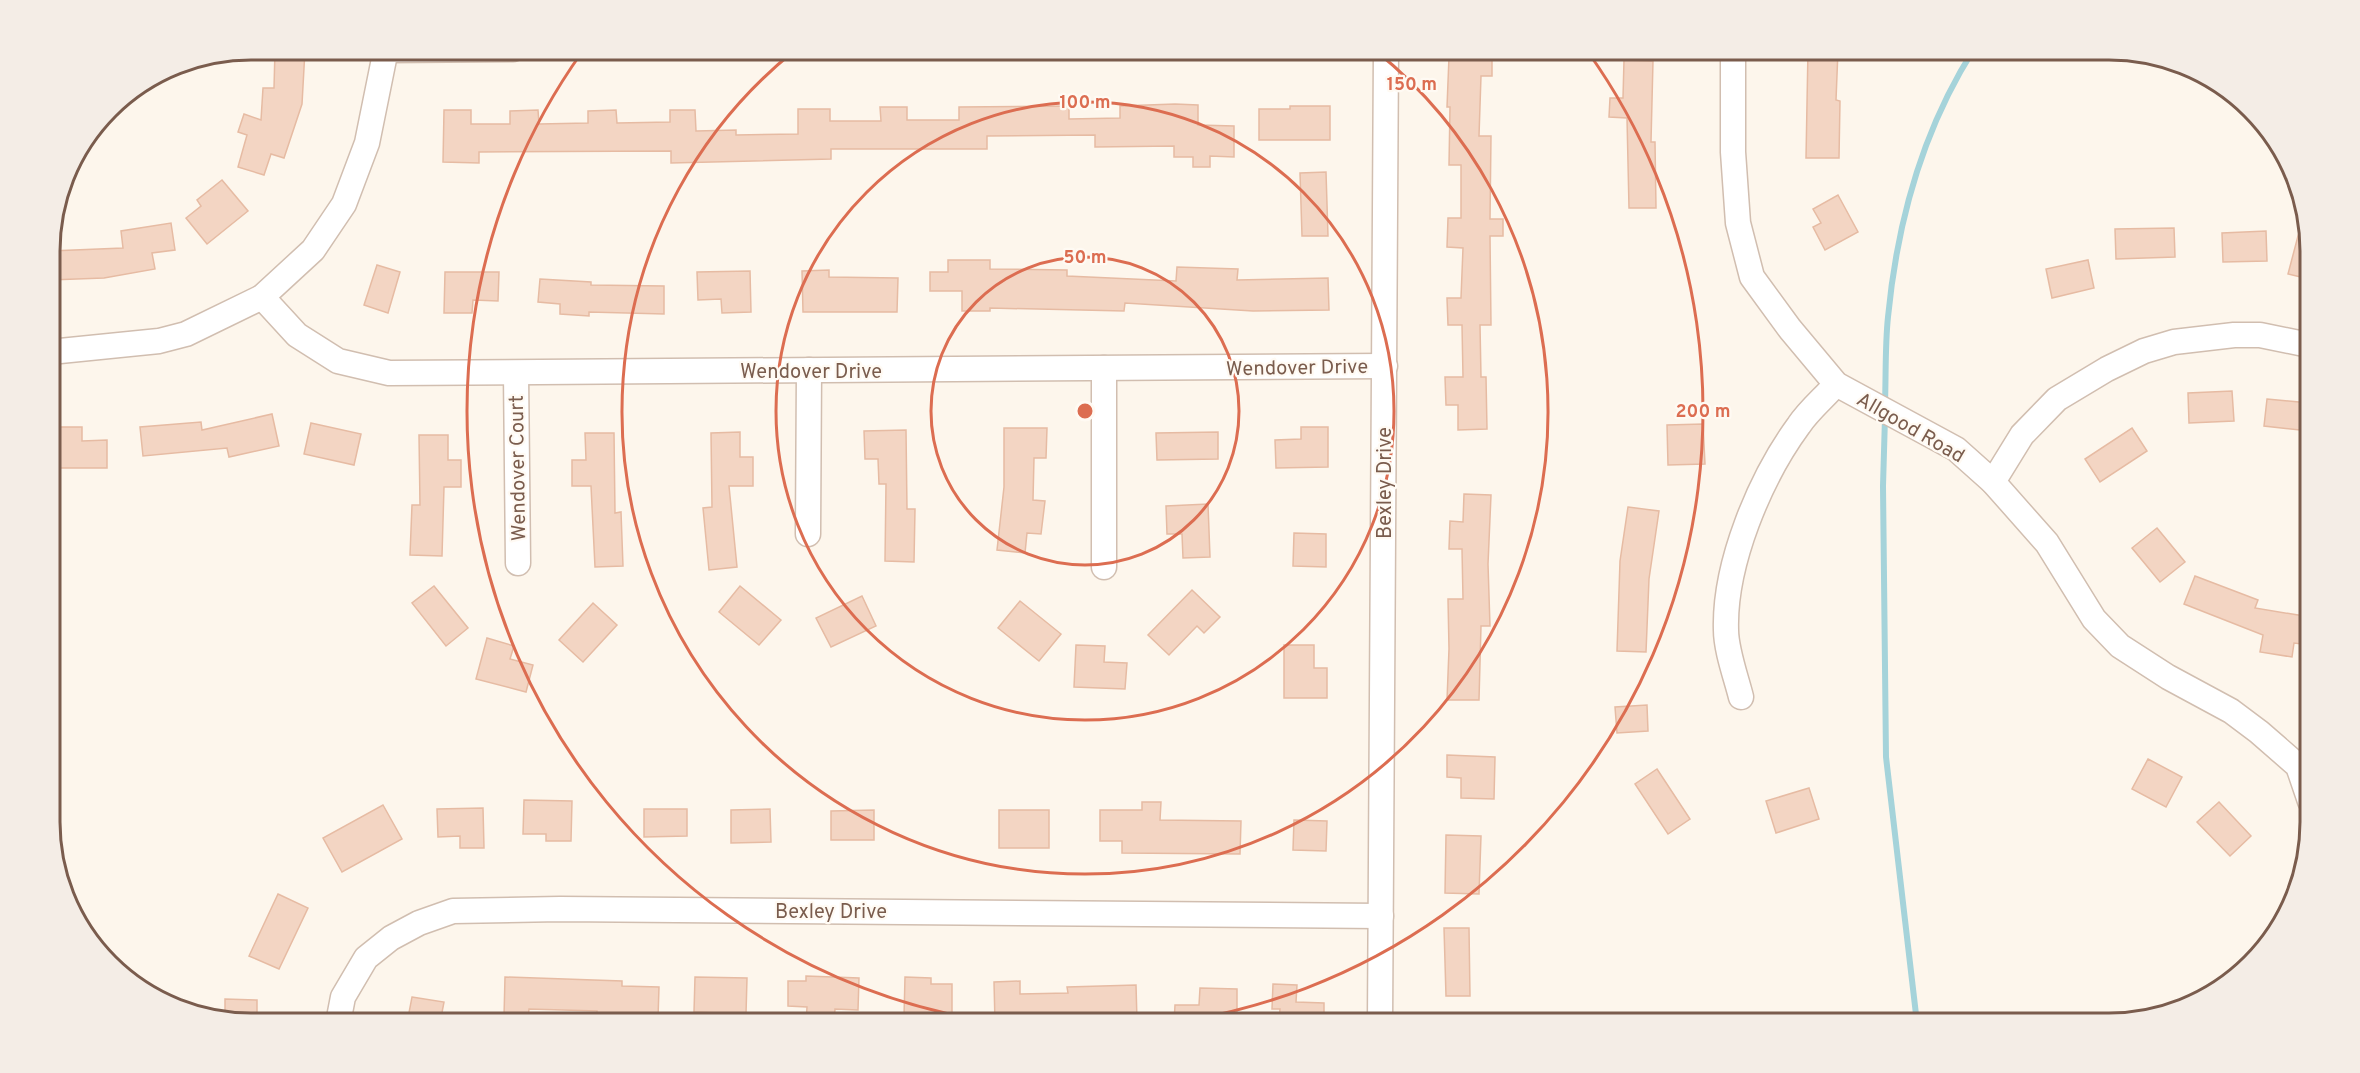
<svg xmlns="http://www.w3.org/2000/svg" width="2360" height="1073" font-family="Overpass,sans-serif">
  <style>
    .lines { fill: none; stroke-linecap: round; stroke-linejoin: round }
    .stream { stroke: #a5d3da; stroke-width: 6 }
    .building { fill: #f3d5c3; stroke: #e6bba3; stroke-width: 1.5 }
    .minor-casing { stroke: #d1beb0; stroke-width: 27 }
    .minor { stroke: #fff; stroke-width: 24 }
    .ring { fill: none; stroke: #dc6d51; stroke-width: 3 }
    .labels { text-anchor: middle; stroke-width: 4.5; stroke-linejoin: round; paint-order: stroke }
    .street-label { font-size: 20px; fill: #7a5c4d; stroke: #fffaf3 }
    .rim { fill: none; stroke: #7a5c4d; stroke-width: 3 }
    .centre { fill: #dc6d51; stroke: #fffaf3; stroke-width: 3 }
    .ring-label { font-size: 18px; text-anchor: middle; font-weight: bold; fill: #dc6d51; stroke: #fffaf3; stroke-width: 4.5; stroke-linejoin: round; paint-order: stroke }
  </style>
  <rect width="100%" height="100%" fill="#fdf6ec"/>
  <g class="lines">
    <g class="stream">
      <path d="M1885,403C1886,375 1885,345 1888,317C1897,223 1923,129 1974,49"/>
      <path d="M1885,417L1883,486L1886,757L1917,1023"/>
    </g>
  </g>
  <g class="building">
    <path d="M275,50H305L302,104L284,158L271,154L264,175L238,167L247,135L238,132L244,114L261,120L263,88H274Z"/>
    <path d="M1808,50H1838L1836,100L1840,101L1839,158H1806Z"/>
    <path d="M1449,57L1492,58V76H1481L1479,136H1491L1490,219H1503V236H1490L1491,325H1480L1481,377H1486L1487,429L1458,430V405H1446L1445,377H1463L1462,325H1448L1447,298H1461L1463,248L1447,247L1448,218H1461V165H1449L1450,107H1447Z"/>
    <path d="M1624,60L1653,61L1651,142H1655L1656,208H1629L1627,118L1609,117L1610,98H1623Z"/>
    <path d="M1175,104L1198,105V125L1234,126V157L1210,156V167H1193V157H1174V146L1095,147V135L987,136V149H831V159L671,163V151L479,152V163L443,162L444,110H471V124H510V111L538,110L539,124L588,123V111L616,110L617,123L670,122V110H695L696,131L736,130V135L798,134V109H830V121H881L880,107H907V120H959V107L1069,106V119L1120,118V106Z"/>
    <path d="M1290,106H1330V140H1259V109H1290Z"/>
    <path d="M1326,172L1328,236H1302L1300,173Z"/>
    <path d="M222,180L248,211L207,244L186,218L201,206L197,200Z"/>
    <path d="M1838,195L1858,232L1825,250L1813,227L1821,223L1813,209Z"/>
    <path d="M2303,217H2306L2309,225V279L2288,274Z"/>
    <path d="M171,223L175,250L152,253L155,269L104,278L50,280V251L123,248L121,231Z"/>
    <path d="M2174,228L2175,257L2116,259L2115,229Z"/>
    <path d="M2266,231L2267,261L2223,262L2222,233Z"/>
    <path d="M948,260H990V269L1067,270V276L1176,281L1177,267L1238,269L1237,280L1328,278L1329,310L1253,311L1125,303L1124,311L990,308V311H962V291H930V272H948Z"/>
    <path d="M2088,260L2094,288L2052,298L2046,269Z"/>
    <path d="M377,265L400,272L388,313L364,305Z"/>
    <path d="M829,270V277L898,278L897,312H803L802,271Z"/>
    <path d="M750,271L751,312L722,313L721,299L698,300L697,272Z"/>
    <path d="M445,272H499L498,301L473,300L472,313H444Z"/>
    <path d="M540,279L591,282V285L664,286V314L589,312V316L560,314V304L538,302Z"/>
    <path d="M2232,391L2234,421L2189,423L2188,393Z"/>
    <path d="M2267,399L2309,403V431L2264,426Z"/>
    <path d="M272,414L279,446L229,457L227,448L143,456L140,427L201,422L202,430Z"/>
    <path d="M311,423L361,434L354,465L304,454Z"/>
    <path d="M1703,424L1705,464L1668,465L1667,425Z"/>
    <path d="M54,427H82V441L107,440V468H55Z"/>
    <path d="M1301,427H1328V467L1276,468L1275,440L1301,439Z"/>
    <path d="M1004,428H1047L1046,458H1034L1033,500L1045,501L1041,534L1027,533L1025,553L997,550L1004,487Z"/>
    <path d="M2132,428L2147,451L2100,482L2085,459Z"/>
    <path d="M906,430L907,509H915L914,562L885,561L886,484H879L878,459H865L864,431Z"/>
    <path d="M740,432V457H753V486H729L737,567L709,570L703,508L712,507L711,433Z"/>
    <path d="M1218,432V459L1157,460L1156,433Z"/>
    <path d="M585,433H614L615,513L621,512L623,566L595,567L591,486H572V460H586Z"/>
    <path d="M419,435H448V460H461V487H444L442,556L410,555L412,505H420Z"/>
    <path d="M1464,494L1491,495L1488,564L1490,626H1481L1479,700H1447L1449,649L1448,599H1463L1462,549H1449L1450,521L1463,522Z"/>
    <path d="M1208,504L1210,557L1183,558L1182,534H1167L1166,506Z"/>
    <path d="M1628,507L1659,511L1649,579L1646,652L1617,651L1620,561Z"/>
    <path d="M2157,528L2185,562L2160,582L2132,548Z"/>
    <path d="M1294,533L1326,534V567L1293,566Z"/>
    <path d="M2195,576L2258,600L2255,608L2310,617V645L2294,643L2292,657L2260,652L2263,635L2184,604Z"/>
    <path d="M434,586L468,628L446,646L412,603Z"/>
    <path d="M740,586L781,620L759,645L719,612Z"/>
    <path d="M1192,590L1220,617L1204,633L1197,626L1169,655L1148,635Z"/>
    <path d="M862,596L876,626L831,647L816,618Z"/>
    <path d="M1020,601L1061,634L1039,661L998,628Z"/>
    <path d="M593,603L617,625L583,662L559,640Z"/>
    <path d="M487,638L514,646L510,659L533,665L526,692L476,679Z"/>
    <path d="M1076,645L1105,646L1104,662L1127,663L1125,689L1074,687Z"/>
    <path d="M1284,645H1314V668H1327V698H1284Z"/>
    <path d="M1647,705L1648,731L1617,733L1615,707Z"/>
    <path d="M1447,755L1495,757L1494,799L1461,798V778L1447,777Z"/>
    <path d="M2148,759L2182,777L2166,807L2132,789Z"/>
    <path d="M1657,769L1690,819L1668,834L1635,784Z"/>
    <path d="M1809,788L1819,819L1776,833L1766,801Z"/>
    <path d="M524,800L572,801L571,841H546V834H523Z"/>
    <path d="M1142,802H1161L1160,820L1241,821L1240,854L1122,853V841H1100V810H1142Z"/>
    <path d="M2219,802L2251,836L2230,856L2197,822Z"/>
    <path d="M383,805L402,839L342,872L323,838Z"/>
    <path d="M483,808L484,848H460V836L438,837L437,809Z"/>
    <path d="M644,809H687V836L644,837Z"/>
    <path d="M770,809L771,842L731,843V810Z"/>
    <path d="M874,810V840H831V811Z"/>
    <rect x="999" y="810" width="50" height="38"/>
    <path d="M1294,820L1327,821L1326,851L1293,850Z"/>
    <path d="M1446,835L1481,836L1479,894L1445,893Z"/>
    <path d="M278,894L308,908L279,969L249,956Z"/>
    <path d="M1444,928H1469L1470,996H1446Z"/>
    <path d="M806,976L859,978L858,1010L835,1009L834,1023H806L807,1007L788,1006V981H806Z"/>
    <path d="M505,977L622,981V986L659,987L658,1018L597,1016V1011L529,1009L528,1018L504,1017Z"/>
    <path d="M695,977L747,978L746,1014L694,1012Z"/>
    <path d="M905,977L931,978V984H952V1018L904,1017Z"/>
    <path d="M1020,981V994L1068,993L1067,987L1136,985L1137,1020L995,1022L994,982Z"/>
    <path d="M1273,984L1297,985L1296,1002L1324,1003V1023H1279L1280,1009H1272Z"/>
    <path d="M1200,988L1237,989V1023H1174L1175,1005H1199Z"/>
    <path d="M412,997L444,1002L440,1023H407Z"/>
    <path d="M225,999L257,1000V1023L225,1018Z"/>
  </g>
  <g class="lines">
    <defs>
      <g id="minor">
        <path d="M1733,49V152L1738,223L1752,277L1790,329L1836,384L1956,449L1993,482L2047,543L2094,619L2120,646L2168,677L2231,711L2259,732L2298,766L2310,801"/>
        <path d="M386,50L513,49"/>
        <path d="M262,297L297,335L338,361L389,373L1385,366"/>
        <path d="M50,352L159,341L186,334L262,297L313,250L344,204L367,143L386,49"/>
        <path d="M516,373L518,563"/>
        <path d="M1993,482L2022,435L2057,399L2107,369L2144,351L2174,342L2234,335H2260L2309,345"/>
        <path d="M808,534L809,370"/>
        <path d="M1104,567V368"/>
        <path d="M1741,697C1736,677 1726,650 1726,630C1724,564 1760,478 1799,425C1809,410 1824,398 1836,384"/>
        <path d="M338,1023L343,997L366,958L391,938L419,923L453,911L560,909L1381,916"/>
        <path d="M1380,1023L1386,49"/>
      </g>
    </defs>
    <use href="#minor" class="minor-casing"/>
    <use href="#minor" class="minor"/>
  </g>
  <g class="ring">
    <circle cx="1085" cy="411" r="154"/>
    <circle cx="1085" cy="411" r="309"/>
    <path d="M1376 51A463 463 0 1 1 794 51"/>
    <path d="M999 1023A618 618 0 0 1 582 52M1588 52A618 618 0 0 1 1171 1023"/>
  </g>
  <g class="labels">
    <g class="street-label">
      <text transform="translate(1297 367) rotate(-1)" y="7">Wendover Drive</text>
      <text x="811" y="378">Wendover Drive</text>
      <text transform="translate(1911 427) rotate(30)" y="7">Allgood Road</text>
      <text transform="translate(517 468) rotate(-91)" y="7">Wendover Court</text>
      <text transform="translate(1384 483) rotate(-90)" y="7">Bexley Drive</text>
      <text x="831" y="918">Bexley Drive</text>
    </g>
  </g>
  <path d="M0 0H2360V1073H0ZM251 60H2109A191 191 0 0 1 2300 251V822A191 191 0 0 1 2109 1013H251A191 191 0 0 1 60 822V251A191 191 0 0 1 251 60Z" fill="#f4ede6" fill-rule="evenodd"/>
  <path class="rim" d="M251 60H2109A191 191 0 0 1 2300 251V822A191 191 0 0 1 2109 1013H251A191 191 0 0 1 60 822V251A191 191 0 0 1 251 60Z"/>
  <circle cx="1085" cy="411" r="9" class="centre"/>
  <g class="ring-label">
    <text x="1412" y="90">150 m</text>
    <text x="1085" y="108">100 m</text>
    <text x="1085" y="263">50 m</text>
    <text x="1703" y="417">200 m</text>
  </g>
</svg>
